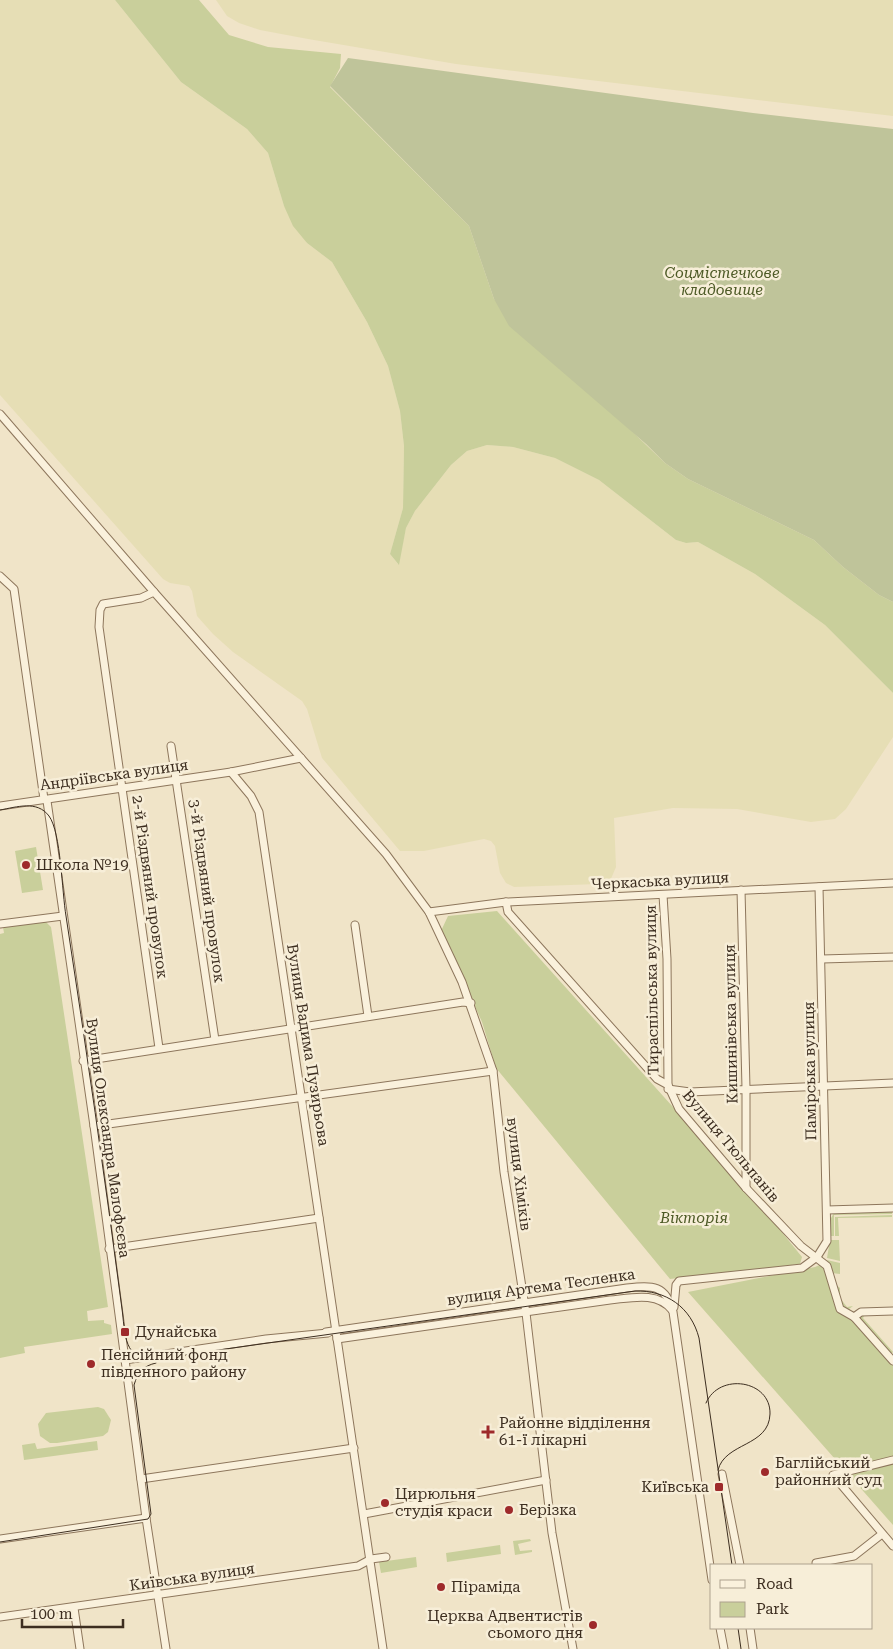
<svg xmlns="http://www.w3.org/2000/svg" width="893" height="1649" font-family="'Roboto Serif',serif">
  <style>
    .farmland { fill: #e6deb5 }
    .green { fill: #c9cf9b }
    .cemetery { fill: #bfc49a }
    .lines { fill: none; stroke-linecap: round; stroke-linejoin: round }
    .minor-casing { stroke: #8d765c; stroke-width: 9 }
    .minor { stroke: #faf1dc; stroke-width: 7 }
    .tram { stroke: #3d2e20; stroke-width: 1 }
    .poi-dot { fill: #9e2a2b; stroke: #f7eed8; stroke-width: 2 }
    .labels { text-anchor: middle; stroke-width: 5; stroke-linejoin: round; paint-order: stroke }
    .park-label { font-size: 15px; font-style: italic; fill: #4d5a26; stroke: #f7eed8 }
    .street-label { font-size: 15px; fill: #3d2e20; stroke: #f7eed8 }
    .poi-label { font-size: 15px; fill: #3d2e20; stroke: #f7eed8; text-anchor: start }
  </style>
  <rect width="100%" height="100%" fill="#f0e4c8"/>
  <g class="farmland">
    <path d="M0,0H115L181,82L247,129L268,153L284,206L307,243L332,262L367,322L388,366L400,411L404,446L403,508L390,554L398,564L406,528L415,511L451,465L467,451L487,445L513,447L555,458L599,480L676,540L686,543L698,542L755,574L825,625L893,693V737L846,809L835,819L811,822L737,809L673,808L614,818L616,867L610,881L598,884L514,887L506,883L500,873L495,846L491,841L484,839L424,851H400L322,758L307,709L302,701L233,652L213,634L197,616L192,591L189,586L170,583L163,579L0,395Z"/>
    <path d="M216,0H893V116L456,64L308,39L260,30L239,23L227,16Z"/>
  </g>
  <g class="green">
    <path d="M115,0H199L229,35L268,47L341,54L340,68L330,87L469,226L494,299L665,463L688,479L814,540L843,567L879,595L893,602V693L825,625L755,574L698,542L686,543L676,540L599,480L555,458L513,447L487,445L467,451L451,465L415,511L406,528L399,565L390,554L403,508L404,446L400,411L388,366L367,322L332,262L307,243L293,226L284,206L268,153L247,129L181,82Z"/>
    <path d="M36,847L43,890L22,893L15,851Z"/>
    <path d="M497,911L752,1195L802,1257L800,1264L670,1279L496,1068L482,1022L441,931L448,916Z"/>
    <path d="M46,922L51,927L108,1307L87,1311L88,1321L104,1320V1323L111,1325L112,1334L24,1347L25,1353L0,1358V934L4,933L3,927Z"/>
    <path d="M892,1211V1214L834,1215V1236H831V1218L834,1213Z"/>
    <path d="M892,1215V1217L838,1218L839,1236H835V1217Z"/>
    <path d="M830,1240H839L840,1261L827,1258Z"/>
    <path d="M827,1260L840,1263V1274L831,1273Z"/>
    <path d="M822,1264L834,1283L840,1288V1298L847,1307L853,1306L849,1309L893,1362V1525L688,1292L815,1267Z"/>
    <path d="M864,1313H893V1315H865L863,1318L893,1352L890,1355L859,1318Z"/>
    <path d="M98,1407L104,1409L111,1420L108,1432L103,1436L57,1443H50L40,1436L38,1424L46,1413Z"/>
    <path d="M97,1441L98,1450L24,1460L22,1445L35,1443L37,1449Z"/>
    <path d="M530,1539L531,1541L518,1544L520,1551L532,1550V1552L515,1555L513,1541Z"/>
    <path d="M500,1545L501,1554L447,1562L446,1553Z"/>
    <path d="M416,1557L417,1567L381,1573L379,1562Z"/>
  </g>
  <path class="cemetery" d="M348,58L753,113L893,129V602L879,595L843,567L814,540L688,479L665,463L646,444L509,326L494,299L469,226L330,86Z"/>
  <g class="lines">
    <defs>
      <g id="minor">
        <path d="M0,414L154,592L386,854L429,912L462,982L493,1071L504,1172L526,1313L552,1533L573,1649"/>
        <path d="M0,576L14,589L44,799"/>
        <path d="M154,592L141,598L103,604L100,610L99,627L159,1048"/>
        <path d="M171,746L215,1040"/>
        <path d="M231,772L251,796L259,812L383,1649"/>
        <path d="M47,801L94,1126L146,1518L166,1649"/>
        <path d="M0,806L231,772L301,758"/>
        <path d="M741,890L746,1088V1188"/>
        <path d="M663,895L667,959L668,1085"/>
        <path d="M506,902L508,912L657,1079L668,1085L679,1109L746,1188L801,1246L827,1266L840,1309L854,1317L893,1361"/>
        <path d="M429,912L506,902L893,883"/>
        <path d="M0,924L63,916"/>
        <path d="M355,925L368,1016"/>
        <path d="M822,959L893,957"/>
        <path d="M83,1061L463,1002L471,1003"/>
        <path d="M668,1089L690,1092L893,1083"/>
        <path d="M94,1126L493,1071"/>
        <path d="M827,1210L893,1208"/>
        <path d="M109,1249L319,1218"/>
        <path d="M674,1307L676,1285L679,1281L802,1268L817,1257L827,1241L819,887"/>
        <path d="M854,1317L861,1312L893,1311"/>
        <path d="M326,1332L627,1288C653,1285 666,1285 673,1312L712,1580"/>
        <path d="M337,1339L610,1300C631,1298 657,1291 672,1310"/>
        <path d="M125,1360L266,1339L328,1333"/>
        <path d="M893,1460L833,1475L893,1546"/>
        <path d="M722,1474L740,1565"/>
        <path d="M141,1479L354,1448"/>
        <path d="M364,1514L546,1480"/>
        <path d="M0,1539L146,1518"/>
        <path d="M816,1565V1563L854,1556L882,1534"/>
        <path d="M74,1608L80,1649"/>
        <path d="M0,1617L358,1566L371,1559L386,1557"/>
        <path d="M720,1628L724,1649"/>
        <path d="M750,1628L753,1649"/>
      </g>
    </defs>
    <use href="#minor" class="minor-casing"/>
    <use href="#minor" class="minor"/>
    <g class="tram">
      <path d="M0,810C17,807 37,800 49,816C61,832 62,893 66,916C86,1047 105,1178 122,1309C125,1330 123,1356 148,1360L635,1291C666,1290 691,1307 699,1338L732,1565"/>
      <path d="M706,1403C719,1372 771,1380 770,1414C769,1447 725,1442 718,1470"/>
      <path d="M0,1542L148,1519L151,1514L134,1385C138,1372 143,1366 156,1363"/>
      <path d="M738,1628L741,1649"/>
    </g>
  </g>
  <g class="poi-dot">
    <circle cx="26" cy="865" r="5"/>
    <rect x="120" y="1327" width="10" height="10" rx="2.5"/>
    <circle cx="91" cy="1364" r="5"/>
    <path d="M485.5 1424.5h5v5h5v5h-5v5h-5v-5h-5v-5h5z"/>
    <circle cx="765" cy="1472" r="5"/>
    <rect x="714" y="1482" width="10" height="10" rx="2.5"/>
    <circle cx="385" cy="1503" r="5"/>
    <circle cx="509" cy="1510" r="5"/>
    <circle cx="441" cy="1587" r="5"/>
    <circle cx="593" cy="1625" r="5"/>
  </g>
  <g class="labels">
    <g class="park-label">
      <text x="722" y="278">Соцмістечкове<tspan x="722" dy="17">кладовище</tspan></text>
      <text x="694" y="1223">Вікторія</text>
    </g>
    <g class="street-label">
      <text transform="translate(114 775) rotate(-8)" y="5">Андріївська вулиця</text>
      <text transform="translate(660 881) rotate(-3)" y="5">Черкаська вулиця</text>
      <text transform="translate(150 887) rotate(82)" y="5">2-й Різдвяний провулок</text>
      <text transform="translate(207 891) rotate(82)" y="5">3-й Різдвяний провулок</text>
      <text transform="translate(652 990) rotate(-91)" y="5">Тираспільська вулиця</text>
      <text transform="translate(731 1024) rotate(-91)" y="5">Кишинівська вулиця</text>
      <text transform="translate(308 1045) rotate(81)" y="5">Вулиця Вадима Пузирьова</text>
      <text transform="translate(810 1071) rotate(-91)" y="5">Памірська вулиця</text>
      <text transform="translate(108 1138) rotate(82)" y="5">Вулиця Олександра Малофєєва</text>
      <text transform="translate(731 1146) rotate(50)" y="5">Вулиця Тюльпанів</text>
      <text transform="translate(519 1174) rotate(83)" y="5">вулиця Хіміків</text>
      <text transform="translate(541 1287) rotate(-8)" y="5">вулиця Артема Тесленка</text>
      <text transform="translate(192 1577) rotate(-8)" y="5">Київська вулиця</text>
    </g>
    <g class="poi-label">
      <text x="36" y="870">Школа №19</text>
      <text x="135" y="1337">Дунайська</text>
      <text x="101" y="1360">Пенсійний фонд<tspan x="101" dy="17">південного району</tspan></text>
      <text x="499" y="1428">Районне відділення<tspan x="499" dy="17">61-ї лікарні</tspan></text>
      <text x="775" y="1468">Баглійський<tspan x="775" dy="17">районний суд</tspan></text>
      <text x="709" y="1492" text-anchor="end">Київська</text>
      <text x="395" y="1499">Цирюльня<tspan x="395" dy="17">студія краси</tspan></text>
      <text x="519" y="1515">Берізка</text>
      <text x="451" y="1592">Піраміда</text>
      <text x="583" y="1621" text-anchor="end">Церква Адвентистів<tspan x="583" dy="17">сьомого дня</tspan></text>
    </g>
  </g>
  <rect x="710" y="1564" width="162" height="65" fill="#f7eed8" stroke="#ada18e"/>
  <rect x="720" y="1580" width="25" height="8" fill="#faf1dc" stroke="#ada18e"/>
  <text x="756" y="1589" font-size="15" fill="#3d2e20">Road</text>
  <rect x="720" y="1602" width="25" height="15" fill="#c9cf9b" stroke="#ada18e"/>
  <text x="756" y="1614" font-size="15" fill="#3d2e20">Park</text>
  <path d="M22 1619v8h101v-8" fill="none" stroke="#3d2e20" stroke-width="2.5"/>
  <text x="30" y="1619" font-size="15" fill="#3d2e20" stroke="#f7eed8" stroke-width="4" paint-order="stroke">100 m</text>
</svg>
